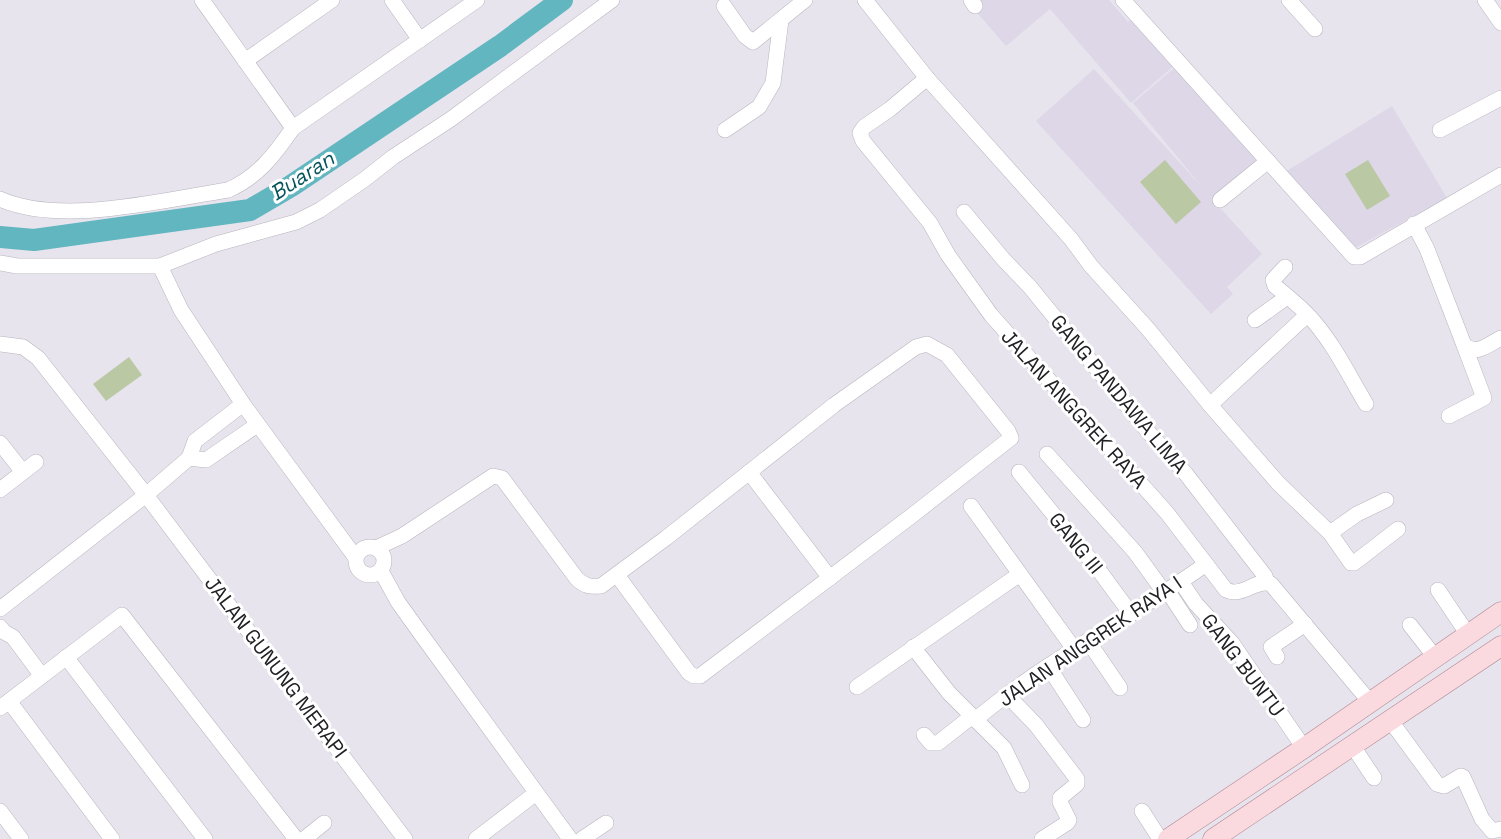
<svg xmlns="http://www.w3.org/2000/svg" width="1501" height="839" font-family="'Space Grotesk',sans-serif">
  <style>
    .built { fill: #ddd7e8 }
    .green { fill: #bac9a3 }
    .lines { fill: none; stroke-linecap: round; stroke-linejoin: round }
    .river { stroke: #61b6c0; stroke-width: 22 }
    .minor-casing { stroke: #b7b4bd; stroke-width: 16 }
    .major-casing { stroke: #ac8790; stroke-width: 21 }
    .minor { stroke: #fff; stroke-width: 15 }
    .major { stroke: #fad9df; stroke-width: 20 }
    .labels { text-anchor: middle; stroke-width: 6; stroke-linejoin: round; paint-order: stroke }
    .street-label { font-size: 20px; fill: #212024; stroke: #fff }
    .water-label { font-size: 21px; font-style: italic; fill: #06555c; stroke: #fff }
  </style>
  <rect width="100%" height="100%" fill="#e8e4ee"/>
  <g class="built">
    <path d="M966,0H1109L1128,22L1134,16L1176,64L1131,103L1050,9L1006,46Z"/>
    <path d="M1179,64L1259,161L1213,200L1262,254L1227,287L1233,294L1211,314L1036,121L1094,69L1202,187L1133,103Z"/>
    <path d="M1392,106L1447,198L1351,250L1285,172Z"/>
  </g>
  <g class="green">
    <path d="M1165,160L1201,202L1176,224L1140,182Z"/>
    <path d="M1368,160L1390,196L1367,210L1345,174Z"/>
    <path d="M129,357L142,375L106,401L93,384Z"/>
  </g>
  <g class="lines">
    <path class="river" d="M0,237L34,240L250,210L291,186L500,46L562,0"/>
    <defs>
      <g id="minor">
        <path d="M202,0L293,128"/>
        <path d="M392,0L420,40"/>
        <path d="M865,0L927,78L1071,239L1091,266L1148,329L1210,405L1278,483L1330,533L1351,563H1354L1398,529"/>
        <path d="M971,0L975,6"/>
        <path d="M1123,0L1354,257H1360L1501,175"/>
        <path d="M1289,0L1315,29"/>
        <path d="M1485,0L1501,23"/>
        <path d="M724,6L745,36L753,42L805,0"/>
        <path d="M245,61L332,0"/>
        <path d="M927,78L890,109L864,127L860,133L863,141L930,223L948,255L991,315L1167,513L1226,590C1243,598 1256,578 1271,584L1370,702"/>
        <path d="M725,130L759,107L773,83L781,20"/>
        <path d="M1440,130L1501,98"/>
        <path d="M0,199C61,226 163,200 228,190C258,177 275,154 293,128L477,0"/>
        <path d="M1220,200L1268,161"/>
        <path d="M964,212L1004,260L1030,287L1150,434L1186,474L1265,576L1267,582"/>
        <path d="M1414,224L1427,249L1464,345C1477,356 1487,345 1501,338"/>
        <path d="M0,263L17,266H160L216,244L296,222L320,210L365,179L393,157L451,119L612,0"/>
        <path d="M160,266L181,310L243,404L356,558"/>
        <path d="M1285,267L1273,280L1275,286C1286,295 1297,304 1307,314C1332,340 1348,374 1366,404"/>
        <path d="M1255,320L1287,297"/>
        <path d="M0,344L23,347L38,358L146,495L405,839"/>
        <path d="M1210,405L1307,315"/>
        <path d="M1449,416L1484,398L1464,345"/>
        <path d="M0,443L23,472"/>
        <path d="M1047,454L1135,552L1164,592"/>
        <path d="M189,458L206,460L257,425"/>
        <path d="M749,472L830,578"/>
        <path d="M1019,472L1098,569L1131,614"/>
        <path d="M0,490L36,462"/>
        <path d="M971,506L1074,649"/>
        <path d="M1330,533L1357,514L1386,500"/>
        <circle cx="370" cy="561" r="14"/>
        <path d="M376,548L402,536L493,476L502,478L577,579C585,586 590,587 601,586L666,538L834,405L916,347L927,344L947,355L1008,431L1011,438L914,514L700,676H694L689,673L617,575"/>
        <path d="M381,571L398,602L418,630L570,839"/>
        <path d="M1181,582L1196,604L1232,643L1304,748"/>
        <path d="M1167,590L1190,625"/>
        <path d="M1438,590L1469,636"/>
        <path d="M0,609L146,495L189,458L195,441L243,404"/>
        <path d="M1410,625L1435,657"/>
        <path d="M0,627L4,632L13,637L42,676"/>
        <path d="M1088,641L1120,688"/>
        <path d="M913,647L949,693L1004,748L1022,785"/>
        <path d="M66,657L205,839"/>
        <path d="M1277,657L1271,647L1305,624"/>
        <path d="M1048,666L1083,720"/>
        <path d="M857,687L1020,574"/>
        <path d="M1007,695L1036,725L1077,779V784L1060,798V802L1069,820L1067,823L1042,839"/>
        <path d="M9,701L112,839"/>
        <path d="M0,708L122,615L296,839"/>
        <path d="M975,720C1046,660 1131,618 1206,564"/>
        <path d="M1390,720L1437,784L1444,786L1461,776L1463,777L1482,819L1492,831L1501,829"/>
        <path d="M924,735L931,743H938L971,717"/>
        <path d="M1352,745L1374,778"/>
        <path d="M0,811L21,839"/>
        <path d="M1142,811L1160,839"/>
        <path d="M304,839L324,823"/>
        <path d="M476,839L536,793"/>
        <path d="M582,839L606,823"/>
      </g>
      <g id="major">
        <path d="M1168,839L1304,748L1501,612"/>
        <path d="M1213,839L1501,646"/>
      </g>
    </defs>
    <use href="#minor" class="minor-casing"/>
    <use href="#major" class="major-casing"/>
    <use href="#minor" class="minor"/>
    <use href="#major" class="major"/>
  </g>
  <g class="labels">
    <g class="street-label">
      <text transform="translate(1119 394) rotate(50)" y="7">GANG PANDAWA LIMA</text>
      <text transform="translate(1074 409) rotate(48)" y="7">JALAN ANGGREK RAYA</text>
      <text transform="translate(1076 543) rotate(51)" y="7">GANG III</text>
      <text transform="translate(1090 641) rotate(-34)" y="7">JALAN ANGGREK RAYA I</text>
      <text transform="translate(1243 665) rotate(53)" y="7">GANG BUNTU</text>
      <text transform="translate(276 667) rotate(53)" y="7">JALAN GUNUNG MERAPI</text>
    </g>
    <g class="water-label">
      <text transform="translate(302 176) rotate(-33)" y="7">Buaran</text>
    </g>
  </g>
</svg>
